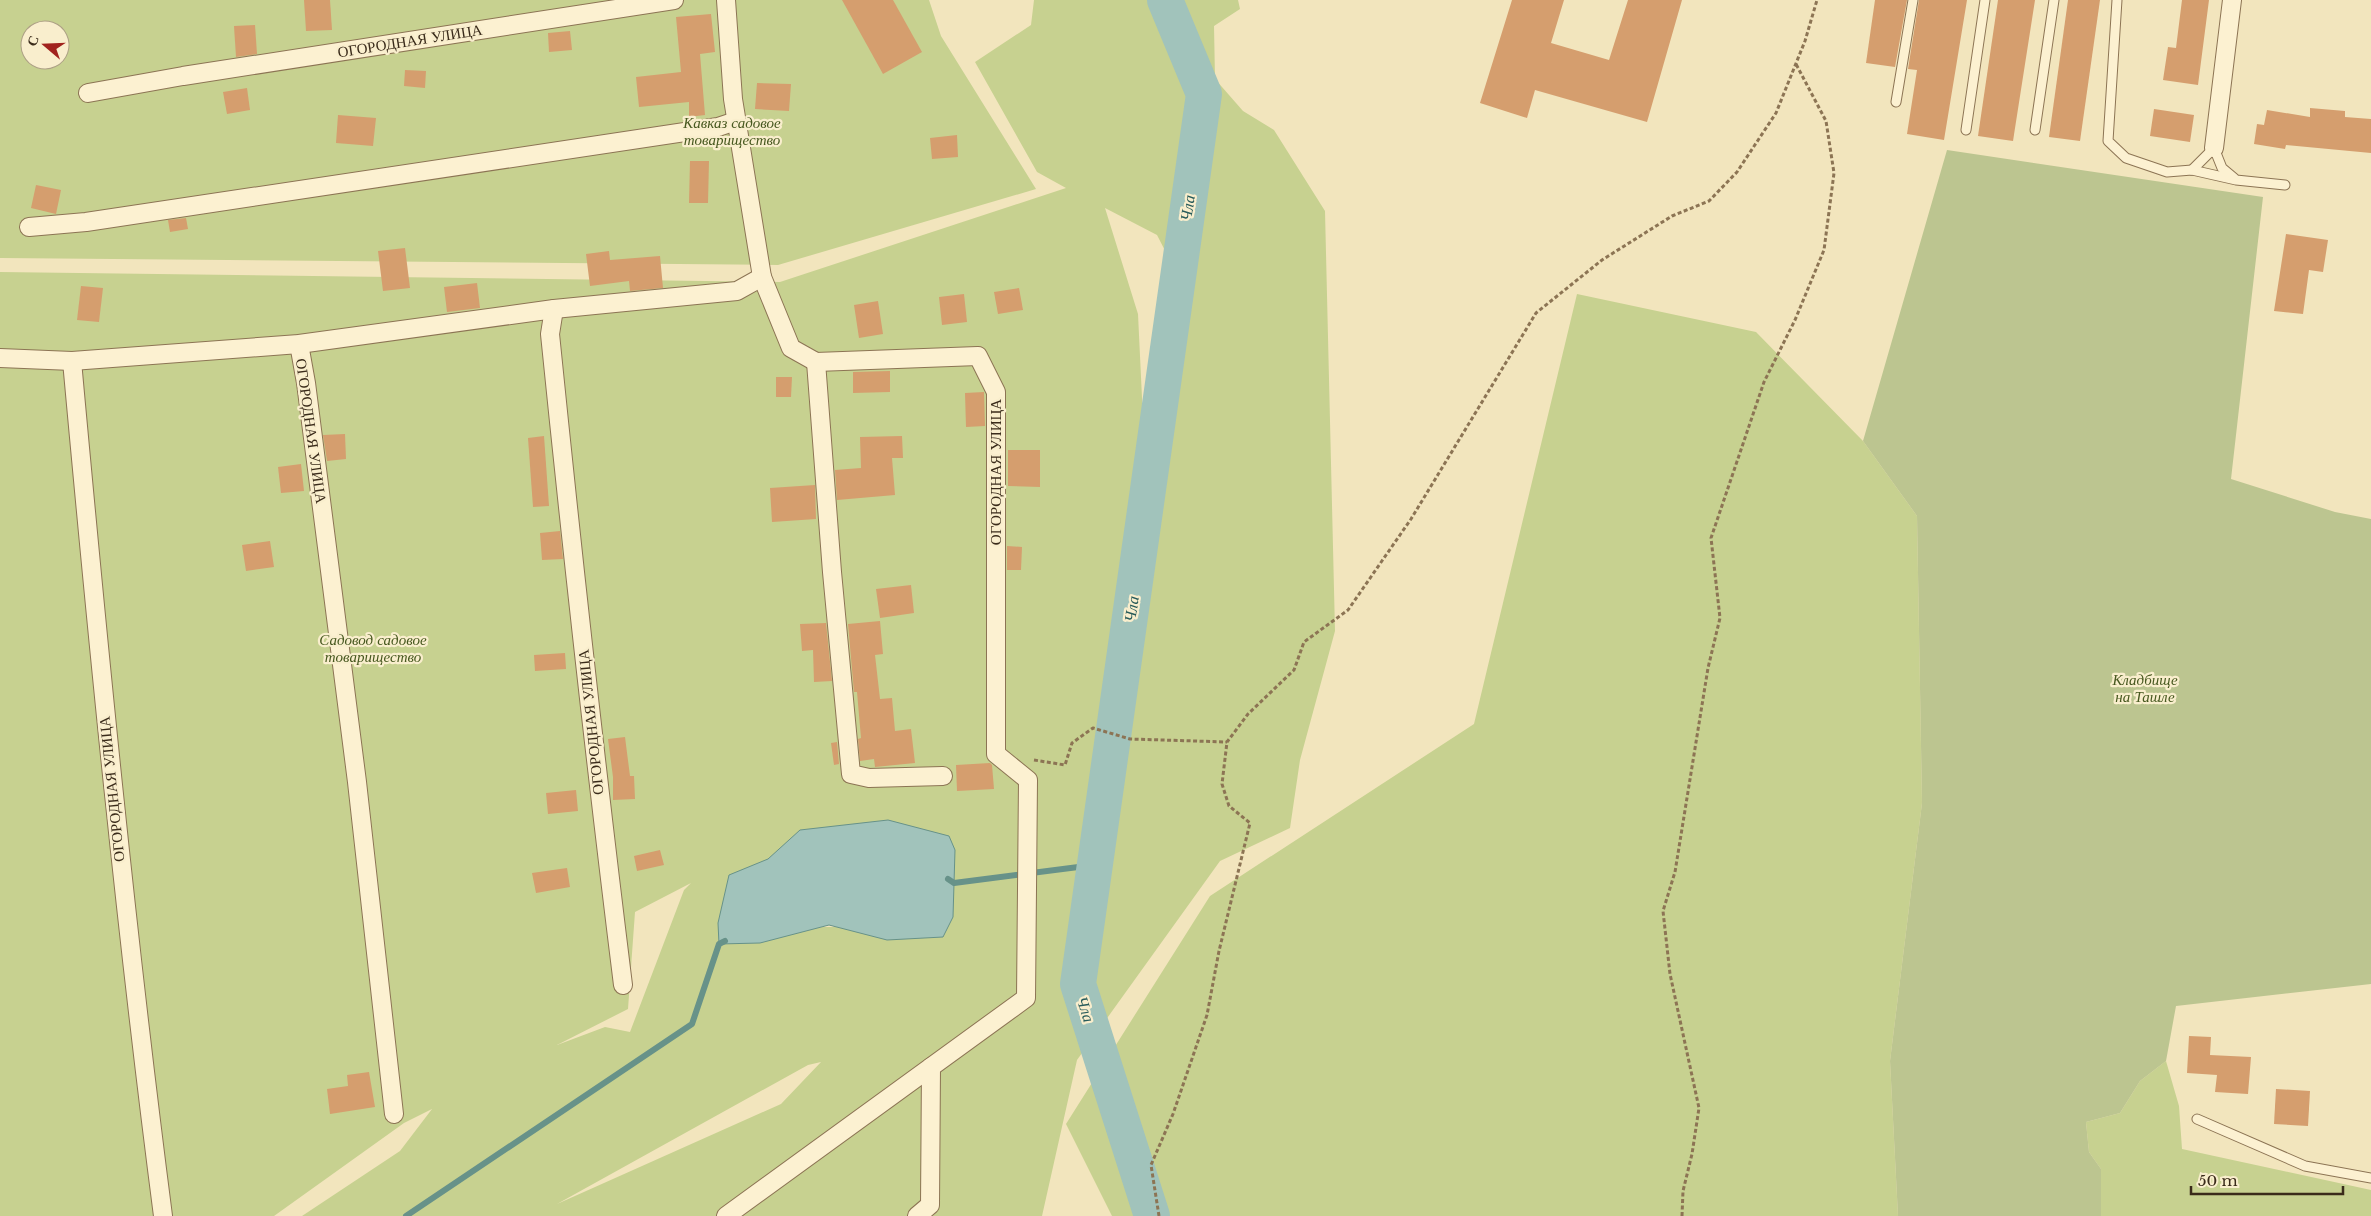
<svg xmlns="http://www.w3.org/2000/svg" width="2371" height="1216" font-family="'Libre Baskerville',serif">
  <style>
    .green { fill: #c7d190; fill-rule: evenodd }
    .cemetery { fill: #bcc590 }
    .water { fill: #a1c3bb; stroke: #679289 }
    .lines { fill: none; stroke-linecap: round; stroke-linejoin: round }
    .stream { stroke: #679289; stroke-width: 6 }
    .river { stroke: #a1c3bb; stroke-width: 36 }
    .building { fill: #d59e6e }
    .lane-casing { stroke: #8c7454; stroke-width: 11 }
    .street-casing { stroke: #8c7454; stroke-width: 20 }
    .path { stroke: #8c7454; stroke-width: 3; stroke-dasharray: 4 2.5; stroke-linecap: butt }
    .lane { stroke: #fcf1d1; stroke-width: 9 }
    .street { stroke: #fcf1d1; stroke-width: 18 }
    .labels { text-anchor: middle; stroke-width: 4.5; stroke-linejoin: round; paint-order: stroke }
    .street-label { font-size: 15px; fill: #3a2b1a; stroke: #f9eecd }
    .park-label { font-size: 15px; font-style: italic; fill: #47581f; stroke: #f9eecd }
    .water-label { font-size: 16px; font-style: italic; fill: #285b5a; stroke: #f9eecd }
  </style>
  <rect width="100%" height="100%" fill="#f2e5bd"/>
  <g class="green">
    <path d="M0,0H929L941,36L1036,189L778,265L0,258ZM30,30H60V60H30Z"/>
    <path d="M1034,0H1238L1240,9L1214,26L1215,79L1243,111L1274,130L1325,211L1335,631L1300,760L1290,828L1220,861L1077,1060L1042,1216H302L400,1151L432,1109L404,1123L274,1216H0V272L780,282L1066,188L1037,172L975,62L1031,25ZM1105,208L1157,235L1175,270L1159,290L1143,419L1138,314ZM807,853L840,927H798ZM691,883L684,890L630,1032L605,1027L557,1045L628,1009L635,912ZM821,1062L781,1104L557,1204L808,1065Z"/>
    <path d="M1577,294L1756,332L1863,441L1917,516L1922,803L1890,1061L1898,1216H1112L1066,1124L1210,896L1474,724Z"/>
    <path d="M2166,1061L2179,1106L2182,1149L2371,1190V1216H2101V1169L2089,1152L2086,1122L2120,1113L2140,1081Z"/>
  </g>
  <path class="cemetery" d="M1947,150L2263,197L2231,479L2335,512L2371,519V984L2176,1006L2166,1061L2140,1081L2120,1113L2086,1122L2089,1152L2101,1169V1216H1898L1890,1061L1922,803L1917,516L1863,441Z"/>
  <path class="water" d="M888,820L949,836L955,850L953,917L943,937L887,940L829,925L760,943L719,944L718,923L729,875L768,859L800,830Z"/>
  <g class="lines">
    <g class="stream">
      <path d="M948,879L954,883L1094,865"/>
      <path d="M406,1216L692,1024L719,944L725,941"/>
    </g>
    <path class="river" d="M1152,1216L1078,984L1204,94L1165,0"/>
  </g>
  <g class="building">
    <path d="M304,0H330L332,30L306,31Z"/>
    <path d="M842,0H893L922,52L883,74Z"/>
    <path d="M1512,0H1564L1551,43L1609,60L1628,0H1682L1647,122L1535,90L1527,118L1480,103Z"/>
    <path d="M1875,0H1907L1895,67L1866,63Z"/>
    <path d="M1919,0H1967L1944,140L1907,134L1917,70L1908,69Z"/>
    <path d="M1998,0H2035L2013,141L1978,136Z"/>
    <path d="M2068,0H2100L2080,141L2049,137Z"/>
    <path d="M2182,0H2209L2198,85L2163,80L2168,47L2176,48Z"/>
    <path d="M711,14L715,52L700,54L705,115L689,117V102L639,107L636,77L681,72L676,17Z"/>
    <path d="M255,25L257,54L236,57L234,26Z"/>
    <path d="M570,31L572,50L549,52L548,33Z"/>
    <path d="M405,70L426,71L425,88L404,86Z"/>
    <path d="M757,83L791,84L789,111L755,109Z"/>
    <path d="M247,88L250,110L227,114L223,92Z"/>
    <path d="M2310,108L2345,111V117L2371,119V153L2286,145L2285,149L2254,144L2257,124L2264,125L2267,110L2310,117Z"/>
    <path d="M2154,109L2194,115L2190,142L2150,136Z"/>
    <path d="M338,115L376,118L373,146L336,143Z"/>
    <path d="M957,135L958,157L932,159L930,138Z"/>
    <path d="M690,161H709L708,203H689Z"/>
    <path d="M36,185L61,190L56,214L31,208Z"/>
    <path d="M186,218L188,229L170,232L168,220Z"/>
    <path d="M2286,234L2328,240L2323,272L2309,270L2303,314L2274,311Z"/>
    <path d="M405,248L410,288L383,291L378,251Z"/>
    <path d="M609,251L610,260L660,256L663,288L630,291L629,281L590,286L586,254Z"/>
    <path d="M477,283L480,308L447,312L444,287Z"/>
    <path d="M81,286L103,288L99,322L77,320Z"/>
    <path d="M1019,288L1023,310L998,314L994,292Z"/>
    <path d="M964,294L967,322L942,325L939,297Z"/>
    <path d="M878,301L883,334L859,338L854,305Z"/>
    <path d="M890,371V392L853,393V372Z"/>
    <path d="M776,377H792L791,397H776Z"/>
    <path d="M984,392L985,426L966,427L965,393Z"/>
    <path d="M345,434L346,459L327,461L323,435Z"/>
    <path d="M544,436L549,506L533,507L528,438Z"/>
    <path d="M902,436L903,458H892L895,495L837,500L835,470L861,468L860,437Z"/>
    <path d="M1008,450H1040V487L1008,486Z"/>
    <path d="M301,464L304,491L281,493L278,467Z"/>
    <path d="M815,485L816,519L772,522L770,488Z"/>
    <path d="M560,531L563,559L542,560L540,533Z"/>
    <path d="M270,541L274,567L246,571L242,545Z"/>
    <path d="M1007,546L1022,547L1021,570H1007Z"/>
    <path d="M911,585L914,613L880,618L876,589Z"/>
    <path d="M880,621L883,654L875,655L880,699L892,698L895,731L911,729L915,763L875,767L874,759L860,761L858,739L861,738L857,692H854L848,624Z"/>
    <path d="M826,623L832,681L814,682L813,650L802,651L800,624Z"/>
    <path d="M565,653L566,669L535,671L534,655Z"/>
    <path d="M625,737L630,776H634L635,799L613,800V777L608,739Z"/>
    <path d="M837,742L839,764L834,765L831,743Z"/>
    <path d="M990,763L992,765L994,789L957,791L956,765Z"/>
    <path d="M576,790L578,811L548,814L546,793Z"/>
    <path d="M660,850L664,865L637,871L634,856Z"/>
    <path d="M567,868L570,887L536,893L532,873Z"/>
    <path d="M2189,1036L2211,1037L2210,1055L2251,1057L2248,1094L2215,1092L2217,1075L2187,1073Z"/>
    <path d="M369,1072L375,1107L330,1114L327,1089L348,1086L347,1075Z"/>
    <path d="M2276,1089L2310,1091L2308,1126L2274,1124Z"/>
  </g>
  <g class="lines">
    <defs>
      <g id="lane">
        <path d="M2117,0L2108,141L2126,158L2167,172L2192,170L2236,180L2285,185"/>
        <path d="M1896,102L1913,0"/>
        <path d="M1966,130L1985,0"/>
        <path d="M2035,130L2054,0"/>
        <path d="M2192,170L2214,148L2222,168L2234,178"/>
        <path d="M2197,1119L2305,1166L2371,1178"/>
      </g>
      <g id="street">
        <path d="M726,0L733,99L762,277L791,348L816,362L978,356L996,392V754L1028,780L1026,998L726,1216"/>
        <path d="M88,93L183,76L674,0"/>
        <path d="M2214,148L2232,0"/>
        <path d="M29,227L86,222L718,127L736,121"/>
        <path d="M554,309L550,334C572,551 596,768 623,985"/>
        <path d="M299,344L306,383L357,782L394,1114"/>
        <path d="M0,358L72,361L299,344L554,309L737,291L762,277"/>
        <path d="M72,361C98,646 126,931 163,1216"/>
        <path d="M816,362L832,572L851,774L869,778L943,776"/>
        <path d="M917,1216L930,1205L931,1067"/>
      </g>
    </defs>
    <use href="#lane" class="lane-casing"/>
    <use href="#street" class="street-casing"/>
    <g class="path">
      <path d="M1034,760L1065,765L1072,743L1093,728L1130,739L1227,742"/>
      <path d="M1159,1216L1151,1165L1173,1114L1207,1015L1219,951L1250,823L1229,806L1222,784L1227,742L1248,714L1294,670L1304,642L1348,610L1411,519L1536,313L1602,260L1672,216L1709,201L1737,172L1776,113L1805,41L1817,0"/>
      <path d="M1682,1216L1683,1191L1692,1154L1699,1108L1670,974L1663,911L1675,872L1708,668L1720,618L1711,538L1764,382L1795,320L1824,250L1834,173L1826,121L1796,64"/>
    </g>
    <use href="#lane" class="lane"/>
    <use href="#street" class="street"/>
  </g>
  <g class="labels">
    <g class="street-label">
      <text transform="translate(410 41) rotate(-9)" y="5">ОГОРОДНАЯ УЛИЦА</text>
      <text transform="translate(311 431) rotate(82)" y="5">ОГОРОДНАЯ УЛИЦА</text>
      <text transform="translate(996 472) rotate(-90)" y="5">ОГОРОДНАЯ УЛИЦА</text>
      <text transform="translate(591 722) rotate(-96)" y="5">ОГОРОДНАЯ УЛИЦА</text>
      <text transform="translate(112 789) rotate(-96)" y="5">ОГОРОДНАЯ УЛИЦА</text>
    </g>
    <g class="park-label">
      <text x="732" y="128">Кавказ садовое<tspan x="732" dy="17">товарищество</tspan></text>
      <text x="373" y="645">Садовод садовое<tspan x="373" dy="17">товарищество</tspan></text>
      <text x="2145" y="685">Кладбище<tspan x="2145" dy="17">на Ташле</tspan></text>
    </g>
    <g class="water-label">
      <text transform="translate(1187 208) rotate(-82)" y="6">Чла</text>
      <text transform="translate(1131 609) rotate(-82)" y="6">Чла</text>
      <text transform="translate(1086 1009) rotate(72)" y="6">Чла</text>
    </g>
  </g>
  <g transform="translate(45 45) rotate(289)"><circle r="24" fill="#f9eecd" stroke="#ada085"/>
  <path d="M0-4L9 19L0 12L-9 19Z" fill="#a1231e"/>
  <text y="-8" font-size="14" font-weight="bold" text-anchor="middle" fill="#3a2b1a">С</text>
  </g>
  <path d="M2191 1186v8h152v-8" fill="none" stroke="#3a2b1a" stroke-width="2.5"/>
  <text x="2198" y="1186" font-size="15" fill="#3a2b1a" stroke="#f9eecd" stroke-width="4" paint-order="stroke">50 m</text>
</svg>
